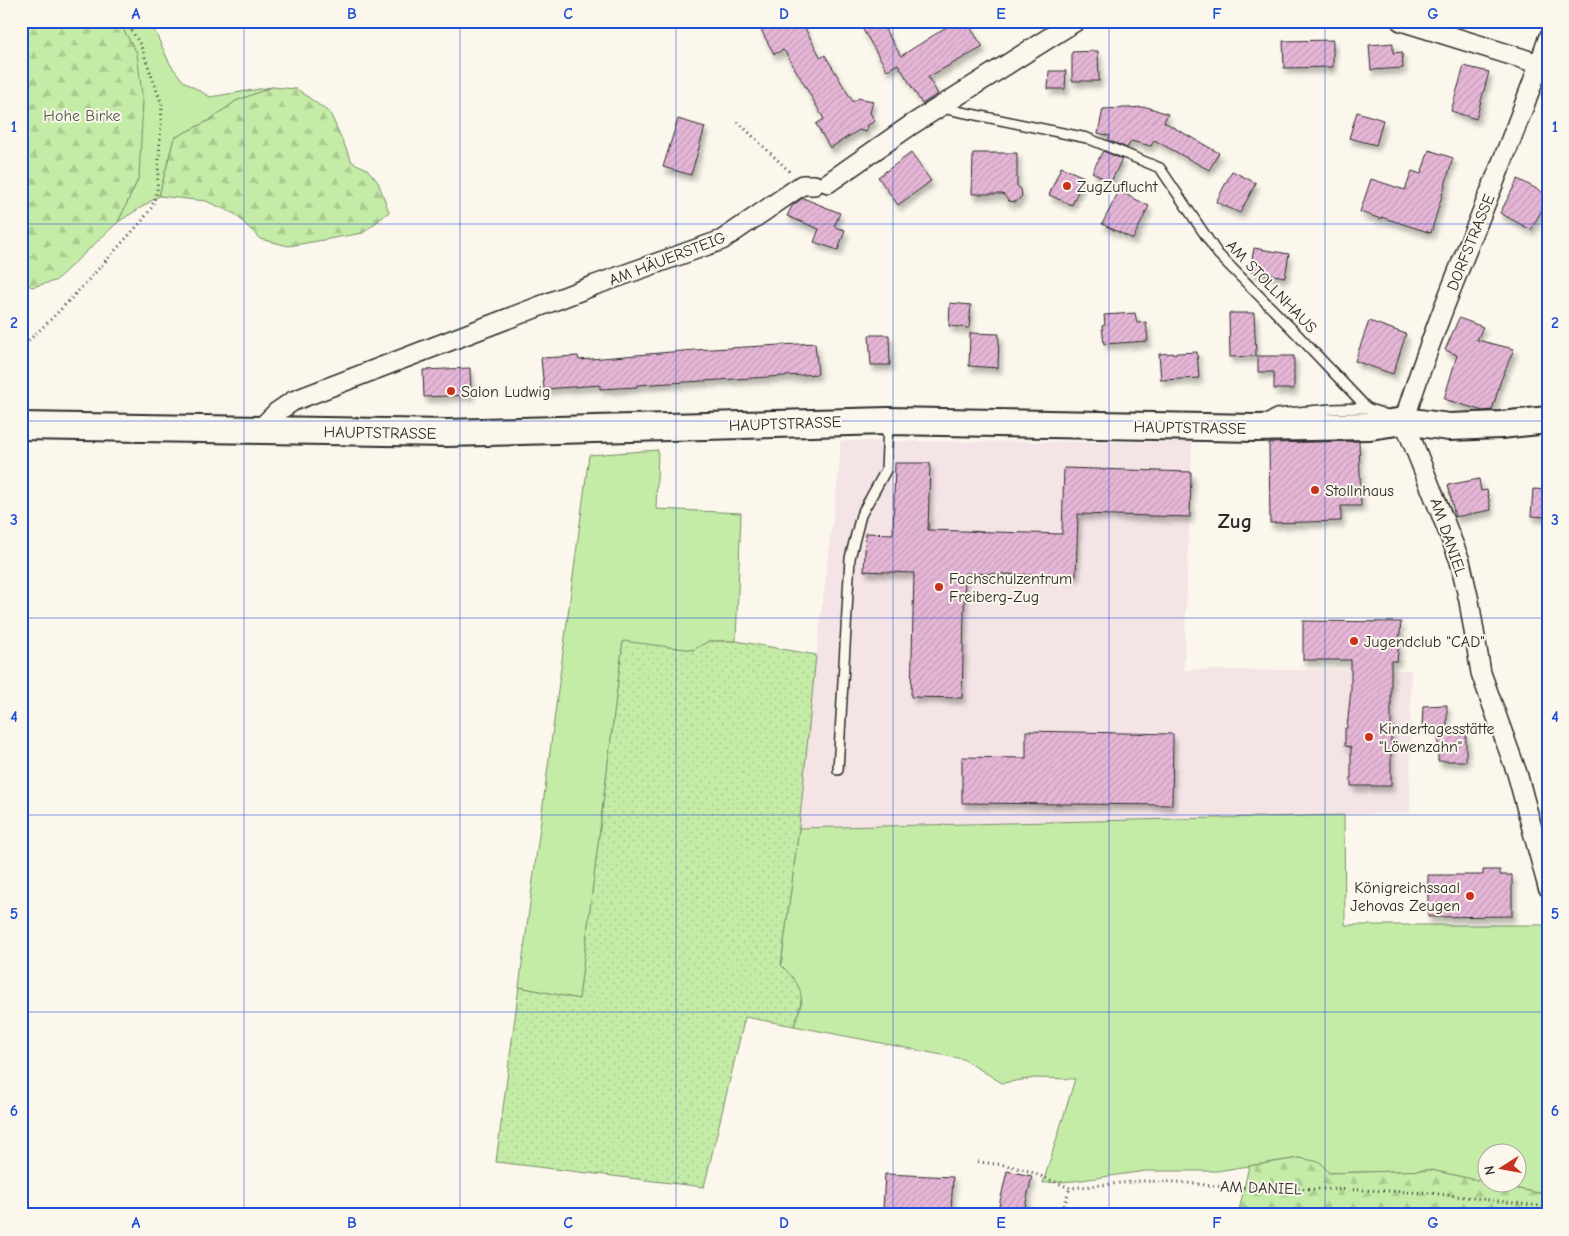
<svg xmlns="http://www.w3.org/2000/svg" width="1569" height="1236" font-family="'Comic Neue',sans-serif">
  <style>
    .built { fill: #f5e4e6 }
    .grass { fill: #c5eca7; stroke: #788c69 }
    .forest { fill: url(#forest-firs); stroke: #788c69 }
    .garden { fill: url(#garden-dots); stroke: #788c69 }
    .building { fill: url(#building-hatch); stroke: #2b2b2b; filter: url(#shadow) }
    .lines { fill: none; stroke-linecap: round; stroke-linejoin: round }
    .lane-casing { stroke: #2b2b2b; stroke-width: 12 }
    .street-casing { stroke: #2b2b2b; stroke-width: 22 }
    .secondary-casing { stroke: #2b2b2b; stroke-width: 30 }
    .path { stroke: #2b2b2b; stroke-width: 3; stroke-dasharray: 1 4; stroke-linecap: butt }
    .lane { stroke: #fbf7ec; stroke-width: 9 }
    .street { stroke: #fbf7ec; stroke-width: 19 }
    .secondary { stroke: #fbf7ec; stroke-width: 26 }
    .grid { fill: none; stroke: #1d4ed8; stroke-width: 1; stroke-opacity: 0.55 }
    .poi-dot { fill: #c8321e; stroke: #fbf7ec; stroke-width: 2 }
    .labels { text-anchor: middle; stroke-width: 4; stroke-linejoin: round; paint-order: stroke }
    .park-label { font-size: 16px; fill: #525b4a; stroke: #fbf7ec }
    .poi-label { font-size: 16px; fill: #2b2b2b; stroke: #fbf7ec; text-anchor: start }
    .street-label { font-size: 16px; fill: #2b2b2b; stroke: #fbf7ec }
    .district-label { font-size: 21px; font-weight: bold; fill: #2b2b2b; stroke: #fbf7ec }
    .neatline { fill: none; stroke: #1d4ed8; stroke-width: 2 }
    .grid-label { font-size: 16px; text-anchor: middle; font-weight: bold; fill: #1d4ed8 }
  </style>
  <defs>
    <pattern id="forest-firs" width="22" height="20" patternUnits="userSpaceOnUse" patternTransform="scale(1.25)"><rect width="22" height="20" fill="#c5eca7"/><path d="M5 1l3.5 6h-7zM16 11l3.5 6h-7z" fill="#a9cb90"/></pattern>
    <pattern id="garden-dots" width="8" height="8" patternUnits="userSpaceOnUse" patternTransform="scale(1.25)"><rect width="8" height="8" fill="#c5eca7"/><path d="M2 2h.1M6 6h.1" fill="none" stroke="#a9cb90" stroke-width="1.8" stroke-linecap="round"/></pattern>
    <pattern id="building-hatch" width="6" height="6" patternUnits="userSpaceOnUse" patternTransform="scale(1.25)"><rect width="6" height="6" fill="#e6b6d7"/><path d="M-1 1l2-2M0 6l6-6M5 7l2-2" fill="none" stroke="#c59db9"/></pattern>
    <filter id="shadow"><feDropShadow dx="3" dy="5.5" stdDeviation="2.5" flood-color="#0004"/></filter>
  </defs>
  <rect width="100%" height="100%" fill="#fbf7ec"/>
  <filter id="ink" filterUnits="userSpaceOnUse"><feTurbulence type="fractalNoise" baseFrequency=".02" numOctaves="2"/><feDisplacementMap in="SourceGraphic" scale="10" xChannelSelector="R" yChannelSelector="G"/><feConvolveMatrix kernelMatrix="1 2 1 2 8 2 1 2 1" color-interpolation-filters="sRGB"/></filter>
  <g filter="url(#ink)">
    <path class="built" d="M840,441L1192,442L1184,670H1411L1410,813L799,828L816,655L840,460Z"/>
    <g class="grass">
      <path d="M118,21H150L170,64L183,81L210,97L272,87L236,101L208,121L174,138L159,196L118,222L139,177L137,53Z"/>
      <path d="M658,450L656,509L741,513L736,641H709L693,650L623,642L579,999L519,987L589,455Z"/>
      <path d="M1344,815L1345,925H1545L1548,961V1195L1494,1184H1516V1154H1486V1182L1431,1170L1329,1173L1299,1158L1217,1171H1146L1074,1181L1043,1183L1075,1079L1035,1078L1002,1083L963,1059L794,1026L802,1001L781,965L799,828Z"/>
    </g>
    <g class="forest">
      <path d="M21,21H118L137,53L143,102L139,177L118,222L55,281L32,287L21,281Z"/>
      <path d="M272,87L297,89L330,113L352,162L367,169L378,182L389,212L363,233L289,246L260,239L235,214L206,201L159,196L174,138L208,121L236,101Z"/>
      <path d="M1299,1158L1320,1162L1329,1173L1431,1170L1486,1182V1184H1494L1548,1195V1215H1238L1249,1166Z"/>
    </g>
    <path class="garden" d="M623,641L693,650L709,641H736L816,655L799,828L781,965C805,989 805,995 794,1026L745,1017L704,1187L496,1162L519,987L579,999Z"/>
    <g class="building">
      <path d="M774,21H801L821,58L825,55L853,102L859,98L873,101L870,113L875,121L868,125L866,132L859,130L830,148L816,124L824,119L786,53L783,50L774,54L760,28Z"/>
      <path d="M873,21H880L901,56L956,21H966L983,47L928,77L938,94L922,104L898,64L887,70L862,28Z"/>
      <path d="M1333,40V67L1284,68L1283,41Z"/>
      <path d="M1393,43V53L1402,52L1403,68L1371,70L1369,45Z"/>
      <path d="M1098,51L1099,81H1072V52Z"/>
      <path d="M1464,66L1489,72L1476,119L1451,111Z"/>
      <path d="M1049,71H1066L1065,89H1048Z"/>
      <path d="M1147,107L1168,114L1164,122L1219,153L1209,170L1154,140L1151,146L1131,141L1127,148L1108,140L1110,136L1098,133L1103,109Z"/>
      <path d="M1357,112L1383,120L1376,145L1349,138Z"/>
      <path d="M678,119L705,127L691,175L663,167Z"/>
      <path d="M1429,150L1453,158L1431,233L1381,217V219L1360,212L1371,179L1405,190L1412,171L1421,174Z"/>
      <path d="M1103,151L1122,159L1111,182L1092,172Z"/>
      <path d="M911,153L931,181L898,205L878,177Z"/>
      <path d="M973,153H1017V186L1021,189L1022,196L1016,202L1009,201L1003,194H972Z"/>
      <path d="M1061,167L1084,177L1072,205L1049,195Z"/>
      <path d="M1232,171L1256,183L1240,213L1216,202Z"/>
      <path d="M1518,179L1548,195V198L1531,230L1500,213Z"/>
      <path d="M1119,191L1149,206L1133,239L1102,224Z"/>
      <path d="M803,198L840,213L834,227L845,230L838,250L814,242L819,229L787,216L792,206Z"/>
      <path d="M1254,248L1289,254L1285,277L1250,271Z"/>
      <path d="M950,303L971,305L969,328L949,326Z"/>
      <path d="M1135,313L1137,323L1146,322L1148,341L1104,344L1102,326L1105,325L1104,315Z"/>
      <path d="M1229,313H1254L1256,356L1230,357Z"/>
      <path d="M1459,318L1483,327L1477,340L1514,349L1501,380L1492,410L1483,411L1444,399L1457,355L1445,350Z"/>
      <path d="M1369,321L1406,334L1393,374L1355,361Z"/>
      <path d="M970,333L999,334L998,368L969,366Z"/>
      <path d="M869,335H889L890,365H871Z"/>
      <path d="M815,343L818,374L637,385V387L600,389V385L544,389L541,358L578,356L579,360L694,350Z"/>
      <path d="M1197,352L1199,378L1161,380L1159,354Z"/>
      <path d="M1258,356H1294V389H1274V372H1258Z"/>
      <path d="M470,368L471,395L424,397L423,370Z"/>
      <path d="M1359,441L1361,506H1341V521L1270,523L1269,443Z"/>
      <path d="M895,463H930L928,530L1062,534L1064,468L1191,472L1190,517L1078,514L1076,576L965,573L962,698L911,697L914,573L864,571L866,533L893,534Z"/>
      <path d="M1479,479L1481,491L1487,490L1491,510L1455,517L1448,485Z"/>
      <path d="M1533,489L1548,490V517L1531,516Z"/>
      <path d="M1303,621L1401,622L1397,661H1391V786H1351V747L1345,746V728H1347L1351,689V660H1303Z"/>
      <path d="M1447,705V727L1422,728L1423,706Z"/>
      <path d="M1026,731L1173,734L1172,805L962,803V757L1026,758Z"/>
      <rect x="1438" y="733" width="28" height="28"/>
      <path d="M1483,870H1500V875H1512V916L1428,917V875H1483Z"/>
      <path d="M1007,1171L1032,1176L1023,1215H997Z"/>
      <path d="M885,1174L953,1177L951,1212L883,1209Z"/>
    </g>
    <g class="lines">
      <defs>
        <g id="lane">
          <path d="M942,108L1087,138L1160,168L1218,254L1293,330L1367,408"/>
          <path d="M1267,420L1276,414L1331,409L1367,408L1387,415"/>
          <path d="M838,770L850,558L861,515L886,470L888,423"/>
        </g>
        <g id="street">
          <path d="M1401,21L1540,64"/>
          <path d="M1548,39C1505,168 1444,291 1404,421L1460,561L1469,601L1481,673L1517,773L1548,887"/>
          <path d="M828,183L911,125L1076,21"/>
          <path d="M258,431L277,412L293,401L595,285L722,240L802,185H814"/>
        </g>
        <path id="secondary" d="M21,426L447,433L888,421L1256,428L1370,426L1404,421L1449,427L1501,425L1548,420"/>
      </defs>
      <use href="#lane" class="lane-casing"/>
      <use href="#street" class="street-casing"/>
      <use href="#secondary" class="secondary-casing"/>
      <g class="path">
        <path d="M738,122L790,172"/>
        <path d="M21,347C65,309 102,264 142,221L152,207L157,191L162,105L141,46L126,21"/>
        <path d="M978,1162L1005,1165L1026,1170L1070,1188L1142,1181L1178,1182L1224,1187L1365,1190L1431,1193L1548,1207"/>
        <path d="M1061,1215L1070,1188"/>
      </g>
      <use href="#lane" class="lane"/>
      <use href="#street" class="street"/>
      <use href="#secondary" class="secondary"/>
    </g>
  </g>
  <path class="grid" d="M244,21V1215M460,21V1215M676,21V1215M893,21V1215M1109,21V1215M1325,21V1215M21,224H1548M21,421H1548M21,618H1548M21,815H1548M21,1012H1548"/>
  <g class="poi-dot">
    <circle cx="1067" cy="186" r="5"/>
    <circle cx="451" cy="391" r="5"/>
    <circle cx="1315" cy="490" r="5"/>
    <circle cx="939" cy="587" r="5"/>
    <circle cx="1354" cy="641" r="5"/>
    <circle cx="1369" cy="737" r="5"/>
    <circle cx="1470" cy="896" r="5"/>
  </g>
  <g class="labels">
    <g class="park-label">
      <text x="82" y="121">Hohe Birke</text>
    </g>
    <g class="poi-label">
      <text x="1077" y="192">ZugZuflucht</text>
      <text x="461" y="397">Salon Ludwig</text>
      <text x="1325" y="496">Stollnhaus</text>
      <text x="949" y="584">Fachschulzentrum<tspan x="949" dy="18">Freiberg-Zug</tspan></text>
      <text x="1364" y="647">Jugendclub "CAD"</text>
      <text x="1379" y="734">Kindertagesstätte<tspan x="1379" dy="18">"Löwenzahn"</tspan></text>
      <text x="1460" y="893" text-anchor="end">Königreichssaal<tspan x="1460" dy="18">Jehovas Zeugen</tspan></text>
    </g>
    <g class="street-label">
      <text transform="translate(1470 242) rotate(-68)" y="6">DORFSTRASSE</text>
      <text transform="translate(667 258) rotate(-21)" y="6">AM HÄUERSTEIG</text>
      <text transform="translate(1272 286) rotate(46)" y="6">AM STOLLNHAUS</text>
      <text transform="translate(785 423) rotate(-2)" y="6">HAUPTSTRASSE</text>
      <text transform="translate(1190 427) rotate(1)" y="6">HAUPTSTRASSE</text>
      <text transform="translate(380 432) rotate(1)" y="6">HAUPTSTRASSE</text>
      <text transform="translate(1449 537) rotate(71)" y="6">AM DANIEL</text>
      <text transform="translate(1261 1187) rotate(2)" y="6">AM DANIEL</text>
    </g>
    <g class="district-label">
      <text x="1235" y="528">Zug</text>
    </g>
  </g>
  <rect width="1569" height="1236" fill="none" stroke="#fbf7ec" stroke-width="55"/>
  <g transform="translate(1502 1168) rotate(259)"><circle r="24" fill="#fbf7ec" stroke="#a8a59f"/>
  <path d="M0-4L9 19L0 12L-9 19Z" fill="#c8321e"/>
  <text y="-8" font-size="14" font-weight="bold" text-anchor="middle" fill="#2b2b2b">N</text>
  </g>
  <rect x="28" y="28" width="1514" height="1180" class="neatline"/>
  <g class="grid-label">
    <text x="136" y="19">A</text>
    <text x="352" y="19">B</text>
    <text x="568" y="19">C</text>
    <text x="784" y="19">D</text>
    <text x="1001" y="19">E</text>
    <text x="1217" y="19">F</text>
    <text x="1433" y="19">G</text>
    <text x="14" y="132">1</text>
    <text x="1555" y="132">1</text>
    <text x="14" y="328">2</text>
    <text x="1555" y="328">2</text>
    <text x="14" y="525">3</text>
    <text x="1555" y="525">3</text>
    <text x="14" y="722">4</text>
    <text x="1555" y="722">4</text>
    <text x="14" y="919">5</text>
    <text x="1555" y="919">5</text>
    <text x="14" y="1116">6</text>
    <text x="1555" y="1116">6</text>
    <text x="136" y="1228">A</text>
    <text x="352" y="1228">B</text>
    <text x="568" y="1228">C</text>
    <text x="784" y="1228">D</text>
    <text x="1001" y="1228">E</text>
    <text x="1217" y="1228">F</text>
    <text x="1433" y="1228">G</text>
  </g>
</svg>
